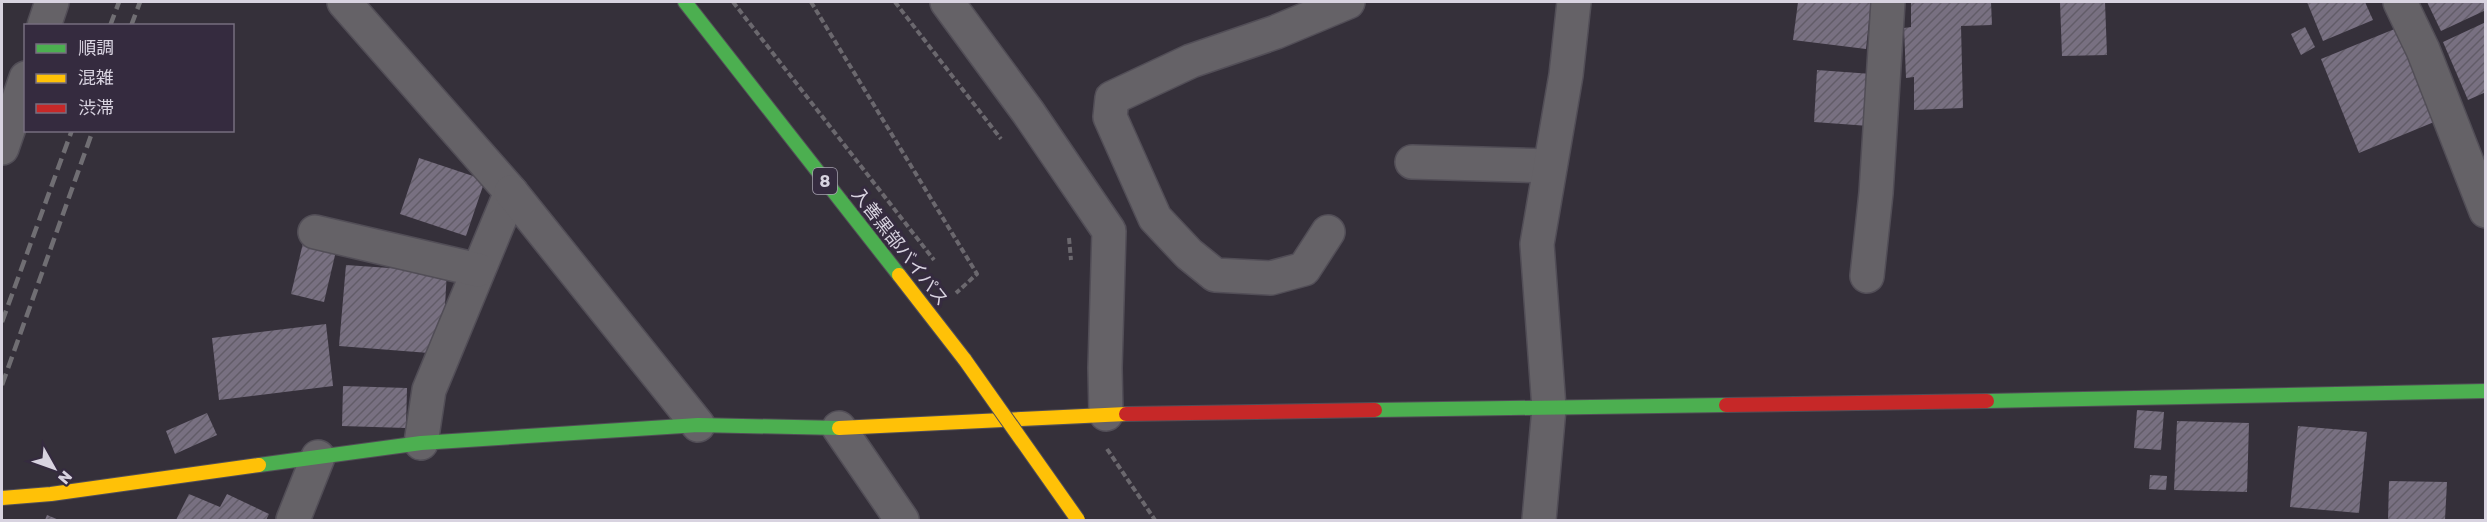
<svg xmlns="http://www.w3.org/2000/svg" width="2487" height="522" font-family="Rubik,'Noto Sans JP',sans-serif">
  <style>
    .building { fill: url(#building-hatch) }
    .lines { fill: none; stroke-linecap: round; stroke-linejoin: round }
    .street-casing { stroke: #524e57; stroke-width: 36 }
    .fast-casing { stroke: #524e57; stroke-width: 16 }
    .slow-casing { stroke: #524e57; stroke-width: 16 }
    .jam-casing { stroke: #524e57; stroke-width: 16 }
    .path { stroke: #6b686e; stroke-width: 4; stroke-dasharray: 6 3; stroke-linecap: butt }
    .street { stroke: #656267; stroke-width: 33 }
    .fast { stroke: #4caf50; stroke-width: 14 }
    .slow { stroke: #ffc107; stroke-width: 14 }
    .jam { stroke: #c62828; stroke-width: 14 }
    .rail { stroke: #706e73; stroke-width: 4.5; stroke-dasharray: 12 6; stroke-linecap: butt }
    .slow-bridge-casing { stroke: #524e57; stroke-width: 16; stroke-linecap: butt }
    .slow-bridge { stroke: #ffc107; stroke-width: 14 }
    .labels { text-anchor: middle; stroke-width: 6; stroke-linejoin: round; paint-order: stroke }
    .shield { fill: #352b3f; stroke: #a7a1b0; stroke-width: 1.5 }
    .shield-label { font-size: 16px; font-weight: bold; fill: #d8d3e0 }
    .street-label { font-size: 18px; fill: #d8d3e0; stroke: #352b3f }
  </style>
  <defs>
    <pattern id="building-hatch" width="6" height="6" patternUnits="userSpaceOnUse" patternTransform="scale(1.5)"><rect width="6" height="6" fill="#787081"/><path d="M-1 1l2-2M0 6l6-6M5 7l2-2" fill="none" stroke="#625c68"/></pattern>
  </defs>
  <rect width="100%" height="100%" fill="#35303a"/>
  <g class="building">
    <path d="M1798,2H1871L1866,49L1793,40Z"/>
    <path d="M1911,2H1991L1992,25L1961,26L1963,108L1914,110V77L1906,78L1904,28L1911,27Z"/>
    <path d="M2060,2H2105L2107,55L2062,56Z"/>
    <path d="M2307,2H2365L2373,20L2323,41Z"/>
    <path d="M2427,2H2486V10L2441,31Z"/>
    <path d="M2486,22V92L2468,100L2443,42Z"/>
    <path d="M2305,27L2315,47L2301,55L2291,34Z"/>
    <path d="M2397,28L2434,122L2359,153L2321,59Z"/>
    <path d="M1817,70L1872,74L1869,126L1814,122Z"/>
    <path d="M419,158L485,180L466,236L400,214Z"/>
    <path d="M303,243L336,251L324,302L291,294Z"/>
    <path d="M346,265L447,272L442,354L339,346Z"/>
    <path d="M326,324L333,386L219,400L212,338Z"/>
    <path d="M343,386L407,388L406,428L342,426Z"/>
    <path d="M2137,410L2164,412L2161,450L2134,448Z"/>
    <path d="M207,413L217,435L175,454L166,431Z"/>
    <path d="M2177,421L2249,423L2247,492L2174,490Z"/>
    <path d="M2298,426L2367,432L2359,513L2290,507Z"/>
    <path d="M2150,475L2167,476L2166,490L2149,489Z"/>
    <path d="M2389,481L2447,482L2445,520H2388Z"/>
    <path d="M189,494L220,507L227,494L269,514L266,520H176Z"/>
    <path d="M47,515L59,520H45Z"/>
  </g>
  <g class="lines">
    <defs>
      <g id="street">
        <path d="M344,2L511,192L429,390L421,443"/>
        <path d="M947,2L1028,112L1109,231L1105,368L1106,414"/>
        <path d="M2400,2L2423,50L2486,211"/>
        <path d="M44,26L52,2"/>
        <path d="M2,148L26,78"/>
        <path d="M1412,162L1550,166"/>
        <path d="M511,192L698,425"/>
        <path d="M315,232L478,270"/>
        <path d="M1328,232L1304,269L1271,278L1215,275L1189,254L1155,218L1110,117L1112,98L1191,61L1276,32L1348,2"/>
        <path d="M1867,276L1876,193L1888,2"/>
        <path d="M839,428L902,520"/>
        <path d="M293,520L318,457"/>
        <path d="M1539,520L1549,408L1537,244L1566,75L1574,2"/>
      </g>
      <g id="fast">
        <path d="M685,2L899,275"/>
        <path d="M1987,401L2486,391"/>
        <path d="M1375,410L1726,405"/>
        <path d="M259,465L421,443L698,425L839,428"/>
      </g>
      <g id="slow">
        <path d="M899,275L965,360"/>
        <path d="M839,428L1126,414"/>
        <path d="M2,498L51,494L259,465"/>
      </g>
      <g id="jam">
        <path d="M1726,405L1987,401"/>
        <path d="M1126,414L1375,410"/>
      </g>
    </defs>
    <use href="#street" class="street-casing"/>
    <use href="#fast" class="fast-casing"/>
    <use href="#slow" class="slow-casing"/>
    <use href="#jam" class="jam-casing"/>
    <g class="path">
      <path d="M733,2L934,260"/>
      <path d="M811,2L977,274L956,293"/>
      <path d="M895,2L1001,139"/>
      <path d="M1069,238L1071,260"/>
      <path d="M1107,449L1155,520"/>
    </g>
    <use href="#street" class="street"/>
    <use href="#fast" class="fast"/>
    <use href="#slow" class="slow"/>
    <use href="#jam" class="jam"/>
    <g class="rail">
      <path d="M110,26L119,2"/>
      <path d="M131,26L140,2"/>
      <path d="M2,322L72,130"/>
      <path d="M2,385L93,130"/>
    </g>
    <defs>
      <path id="slow-bridge" d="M965,360L1078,520"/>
    </defs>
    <use href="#slow-bridge" class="slow-bridge-casing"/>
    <use href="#slow-bridge" class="slow-bridge"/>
  </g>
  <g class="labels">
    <rect class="shield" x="813" y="168" width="24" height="26" rx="4.5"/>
    <g class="shield-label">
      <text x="825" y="187">8</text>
    </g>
    <g class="street-label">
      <text transform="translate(900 247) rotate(52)" y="6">入善黒部バイパス</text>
    </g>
  </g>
  <rect width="2487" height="522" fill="none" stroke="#d8d3e0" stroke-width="6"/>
  <rect x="24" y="24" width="210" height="108" fill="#352b3f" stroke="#766e7f" stroke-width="1.5"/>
  <rect x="36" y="44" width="30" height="9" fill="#4caf50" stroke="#766e7f" stroke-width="1.5"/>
  <text x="78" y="54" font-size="18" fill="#d8d3e0">順調</text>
  <rect x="36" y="74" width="30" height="9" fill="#ffc107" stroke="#766e7f" stroke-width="1.5"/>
  <text x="78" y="84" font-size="18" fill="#d8d3e0">混雑</text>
  <rect x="36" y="104" width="30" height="9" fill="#c62828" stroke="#766e7f" stroke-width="1.5"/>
  <text x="78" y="114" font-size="18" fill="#d8d3e0">渋滞</text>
  <g transform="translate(54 468) rotate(130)" stroke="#352b3f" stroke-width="4.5" paint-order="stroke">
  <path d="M0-4.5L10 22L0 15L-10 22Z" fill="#d8d3e0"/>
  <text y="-9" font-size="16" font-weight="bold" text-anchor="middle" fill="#d8d3e0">N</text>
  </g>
</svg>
